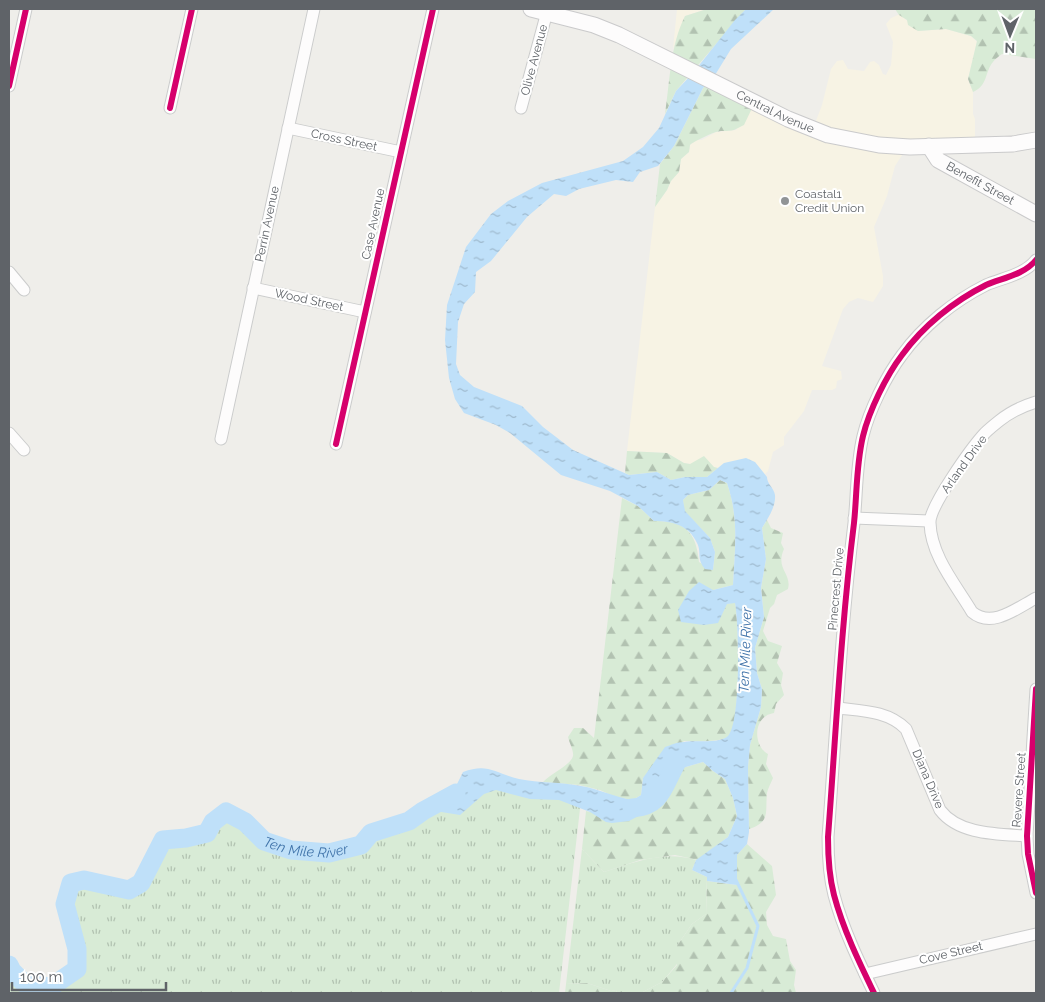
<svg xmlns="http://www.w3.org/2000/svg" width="1045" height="1002" font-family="Raleway,sans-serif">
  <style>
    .commercial { fill: #f7f3e4 }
    .grass { fill: url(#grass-tufts) }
    .forest { fill: url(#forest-firs) }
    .water { fill: url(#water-ripples) }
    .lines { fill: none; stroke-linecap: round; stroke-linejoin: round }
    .stream { stroke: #bfe0f9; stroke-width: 3 }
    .river { stroke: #bfe0f9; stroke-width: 19 }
    .street-casing { stroke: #cbcccc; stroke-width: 13 }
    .secondary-casing { stroke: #cacacb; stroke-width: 17 }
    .street { stroke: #fdfcfc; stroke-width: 11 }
    .secondary { stroke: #fdfcfc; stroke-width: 15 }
    .cycleway-casing { stroke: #fff; stroke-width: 9 }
    .cycleway { stroke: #d6006c; stroke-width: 6 }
    .poi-dot { fill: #919496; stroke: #fff; stroke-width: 2 }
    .labels { text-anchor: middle; stroke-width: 4; stroke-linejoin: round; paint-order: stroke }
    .street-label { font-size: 12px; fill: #5f6368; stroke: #fff }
    .poi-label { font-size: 12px; fill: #5f6368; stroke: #fff; text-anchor: start }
    .water-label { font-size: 14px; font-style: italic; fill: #4174aa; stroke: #fff }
  </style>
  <defs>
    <pattern id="grass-tufts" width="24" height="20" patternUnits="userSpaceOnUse" patternTransform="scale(1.25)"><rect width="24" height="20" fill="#d8ebd6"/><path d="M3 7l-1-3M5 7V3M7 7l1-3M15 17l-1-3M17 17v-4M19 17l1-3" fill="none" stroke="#b2c2b1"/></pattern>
    <pattern id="forest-firs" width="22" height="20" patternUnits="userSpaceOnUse" patternTransform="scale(1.25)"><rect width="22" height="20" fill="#d8ebd6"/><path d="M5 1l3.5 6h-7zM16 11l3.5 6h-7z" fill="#b2c2b1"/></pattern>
    <pattern id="water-ripples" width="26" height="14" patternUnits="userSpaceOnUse" patternTransform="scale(1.25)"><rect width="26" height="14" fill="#bfe0f9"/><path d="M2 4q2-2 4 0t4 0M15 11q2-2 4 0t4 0" fill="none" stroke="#9eb9cd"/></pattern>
  </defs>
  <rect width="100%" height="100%" fill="#efeeea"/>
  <g class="commercial">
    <path d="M677,9H707L685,16L673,49Z"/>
    <path d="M900,14L918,31L946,29L971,36L977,42L968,79L973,92V114L975,119V141L908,146L895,166L887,196L874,227L883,276V286L873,302L858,298L849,302L843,309L822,366L841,371L842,379L837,381L836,388L832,390H812L804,411L784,437V445L773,452L768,471L765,474L755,462L724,463L718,468L684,463L667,453L627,451L655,207L667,190L671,181L679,172L681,159L689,152L690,145L696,140H702L716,132L736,130L755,102L814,126L822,105L831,69L837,61L843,60L848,69L864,71L870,62L874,61L879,65L883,74L886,75L891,65L893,42L886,24L891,18Z"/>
  </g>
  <g class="grass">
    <path d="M471,786L581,800L559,993H9V965L12,971L25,984L51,987L65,979L77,969V949L65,904L71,883L84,880L129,890L141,883L163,840L186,838L207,833L213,822L226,812L245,822L264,841L291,850L329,853L361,845L371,833L409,821L446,798Z"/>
    <path d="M582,849L604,872C634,862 665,850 696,860L692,870L707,877L706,914L692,924L677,946V964L662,982L641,993H617L616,990L611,991L587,983L566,984Z"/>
  </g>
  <g class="forest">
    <path d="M707,9H746L676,91L665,114C670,81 670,46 685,16Z"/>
    <path d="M895,9H1036V59L1002,54C999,56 995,59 993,62C985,71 988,86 973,92L968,79L977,41L971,36L946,29L918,31L908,25L907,20L899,15Z"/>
    <path d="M712,80L755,102L744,125C741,126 739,128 736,129C731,132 722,130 716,132C712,133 693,142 690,145L689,152L681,159L679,172L671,181L667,190L655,207L660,164L674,146L703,88Z"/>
    <path d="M627,451L667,453L684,463L690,464L704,456L714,467L718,468L707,477H685L671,480L657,472L629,475L625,473Z"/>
    <path d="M720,480L727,483C739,518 735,548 733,585L713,590L727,604L735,602C739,622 741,722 729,736C721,743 694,741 684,741L643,778L641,795L633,800L615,797L600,790L579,785L543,782C550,774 571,765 573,756C574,751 569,742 568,737L574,728H583L594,738L622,498L638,506L654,521C685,521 696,531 699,562L713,570L715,552L710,538L684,511L683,500L688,495L709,490Z"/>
    <path d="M767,520L771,528L783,533L781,543L784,549C775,569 792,573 788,589L777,595L774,604L770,608L763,631L768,641L782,646L777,663L783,673L781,685L784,695L776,704L774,713C771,714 768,714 766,716C753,724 755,747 768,754L766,764L773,778C771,783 768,788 767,793C765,812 771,822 749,829L748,767L750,745L761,707L762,689L757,673L755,648L764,617L761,588L766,559L762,528Z"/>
    <path d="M703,762L713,771L725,779L733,798L737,816L728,837L698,860L675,855L640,860L604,872L582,849L586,811L590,812L648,811L668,781L679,769Z"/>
    <path d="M747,844L772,866L776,895L766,912L767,925L773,936L786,939L790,961L796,970L794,985L796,993H641L662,982L677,965V946L692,924L706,914L707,881L737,885V855Z"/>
    <path d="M587,983L611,991L616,990L617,993H565L566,984Z"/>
  </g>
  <path class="water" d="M746,9H774L731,49L712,80L703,88L674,146L658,166L640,172L633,182L616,180L579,189L566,196L554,194L527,217L491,261L476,272L475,292L464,304L458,322L456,364L460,375L474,387L522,406L543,427L573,450L629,475L657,472L671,480L685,477H707L724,463L746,458L755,462L767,477C767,484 774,488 775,495C776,507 768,518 762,528L766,559L761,588L764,617L755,648L757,673L762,689L761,707L750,745L748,767L749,832L747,844L737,855V885L707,881V877L692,870L696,860L728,837L737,816L733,798L725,779L713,771L703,762L679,769L668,781L648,811L629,821L612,823L606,822L590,812L559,800L530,799L496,790L484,794L460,815L435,811L434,805L438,793L456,786L463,772C488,762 497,774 519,779C539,783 561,782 581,786C599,789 614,797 633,800L641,795L643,778L665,747C671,745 677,742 684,742C695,740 720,744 728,736C741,723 739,622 735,603L727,604L718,623L704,625L681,622L678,610L689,591L699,582L713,590L733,585C735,548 739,518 727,483L720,480L709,490L688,495L683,500L685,511L710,538L715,552L713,570L705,569C696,558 702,553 697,543C689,525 672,521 654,521L638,506L610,491L561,475L510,433L496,425L464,413L455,399L449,378L445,340L447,305L466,247L491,214L508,201L542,183L623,161L643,147L659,128L676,91L693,73L735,20Z"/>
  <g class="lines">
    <path class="stream" d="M731,993L747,968L758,926L736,880"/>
    <g class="river">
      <path d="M632,808C662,807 664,784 677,762"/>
      <path id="s1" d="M9,965L12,971L25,984L51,987L77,969V949L65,904L71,883L84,880L129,890L141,883L163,840L186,838L207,833L213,822L226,812L245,822L264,841L291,850L329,853L361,845L371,833L409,821L423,811L456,793"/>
    </g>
    <defs>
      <g id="street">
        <path d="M9,86L26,9"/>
        <path d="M170,108L192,9"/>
        <path d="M521,108L547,12"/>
        <path d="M288,128L401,152"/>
        <path d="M9,272L24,290"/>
        <path d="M253,288L365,312"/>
        <path d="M1036,402C1023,406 1010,412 999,421C994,425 989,429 985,433C972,447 929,507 930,523C931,556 956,585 972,612C992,629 1017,608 1036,598"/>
        <path d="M9,433L24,450"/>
        <path d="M221,439L314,9"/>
        <path d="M336,444L433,9"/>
        <path d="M854,518L929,521"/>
        <path d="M1036,689L1027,836L1028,854L1036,893"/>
        <path d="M838,708C863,711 888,711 906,729L940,810C959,835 998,834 1027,836"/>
        <path d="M865,974L1036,934"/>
        <path d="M874,993C859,962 843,929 834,895C829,876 828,856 828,837C836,732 841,627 854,523C857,495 856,465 863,436C869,411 886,376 902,355C923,326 954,301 986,285C1002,278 1024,275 1036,260"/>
      </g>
      <g id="secondary">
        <path id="s2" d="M531,9L594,25L619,35L788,119L828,135L879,145L910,147L1013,144L1036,140"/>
        <path id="s3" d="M929,146L938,160L1036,214"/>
      </g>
    </defs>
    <use href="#street" class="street-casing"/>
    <use href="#secondary" class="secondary-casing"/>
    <use href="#street" class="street"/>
    <use href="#secondary" class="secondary"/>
    <defs>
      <g id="cycleway">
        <path d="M9,86L26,9"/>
        <path d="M170,108L192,9"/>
        <path d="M336,444L433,9"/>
        <path d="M1036,689L1027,836L1028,854L1036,893"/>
        <path d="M874,993C859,962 843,929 834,895C829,876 828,856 828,837C836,732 841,627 854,523C857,495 856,465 863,436C869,411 886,376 902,355C923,326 954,301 986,285C1002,278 1024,275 1036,260"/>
      </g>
    </defs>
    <use href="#cycleway" class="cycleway-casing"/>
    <use href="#cycleway" class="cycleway"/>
  </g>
  <circle class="poi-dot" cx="785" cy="201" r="5"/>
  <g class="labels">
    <g class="street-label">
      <text transform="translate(534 60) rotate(-75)" y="4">Olive Avenue</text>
      <text dy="4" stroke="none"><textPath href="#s2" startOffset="266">Central Avenue</textPath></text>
      <text transform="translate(344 140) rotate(12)" y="4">Cross Street</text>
      <text dy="4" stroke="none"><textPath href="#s3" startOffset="65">Benefit Street</textPath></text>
      <text transform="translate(267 224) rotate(-78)" y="4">Perrin Avenue</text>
      <text transform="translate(373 224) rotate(-78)" y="4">Case Avenue</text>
      <text transform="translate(309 300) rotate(12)" y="4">Wood Street</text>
      <text transform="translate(964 464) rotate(-54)" y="4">Arland Drive</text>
      <text transform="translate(836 589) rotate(-85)" y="4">Pinecrest Drive</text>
      <text transform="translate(928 779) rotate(67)" y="4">Diana Drive</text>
      <text transform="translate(1019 790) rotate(-86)" y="4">Revere Street</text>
      <text transform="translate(951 953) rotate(-13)" y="4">Cove Street</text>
    </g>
    <g class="poi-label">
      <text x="795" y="198">Coastal1<tspan x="795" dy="14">Credit Union</tspan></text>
    </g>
    <g class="water-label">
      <text transform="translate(745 650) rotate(-88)" y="5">Ten Mile River</text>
      <text dy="5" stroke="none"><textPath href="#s1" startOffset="458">Ten Mile River</textPath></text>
    </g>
  </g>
  <rect width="1045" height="1002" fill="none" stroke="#5f6368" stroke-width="20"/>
  <g transform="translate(1010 35) rotate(181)" stroke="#ffffff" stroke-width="4" paint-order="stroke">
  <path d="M0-4L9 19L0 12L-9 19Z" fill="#5f6368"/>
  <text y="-8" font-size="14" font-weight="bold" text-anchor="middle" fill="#5f6368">N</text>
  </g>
  <path d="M12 982v8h154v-8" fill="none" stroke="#5f6368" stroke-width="2.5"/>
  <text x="20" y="982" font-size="15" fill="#5f6368" stroke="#ffffff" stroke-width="4" paint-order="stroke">100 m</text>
</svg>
